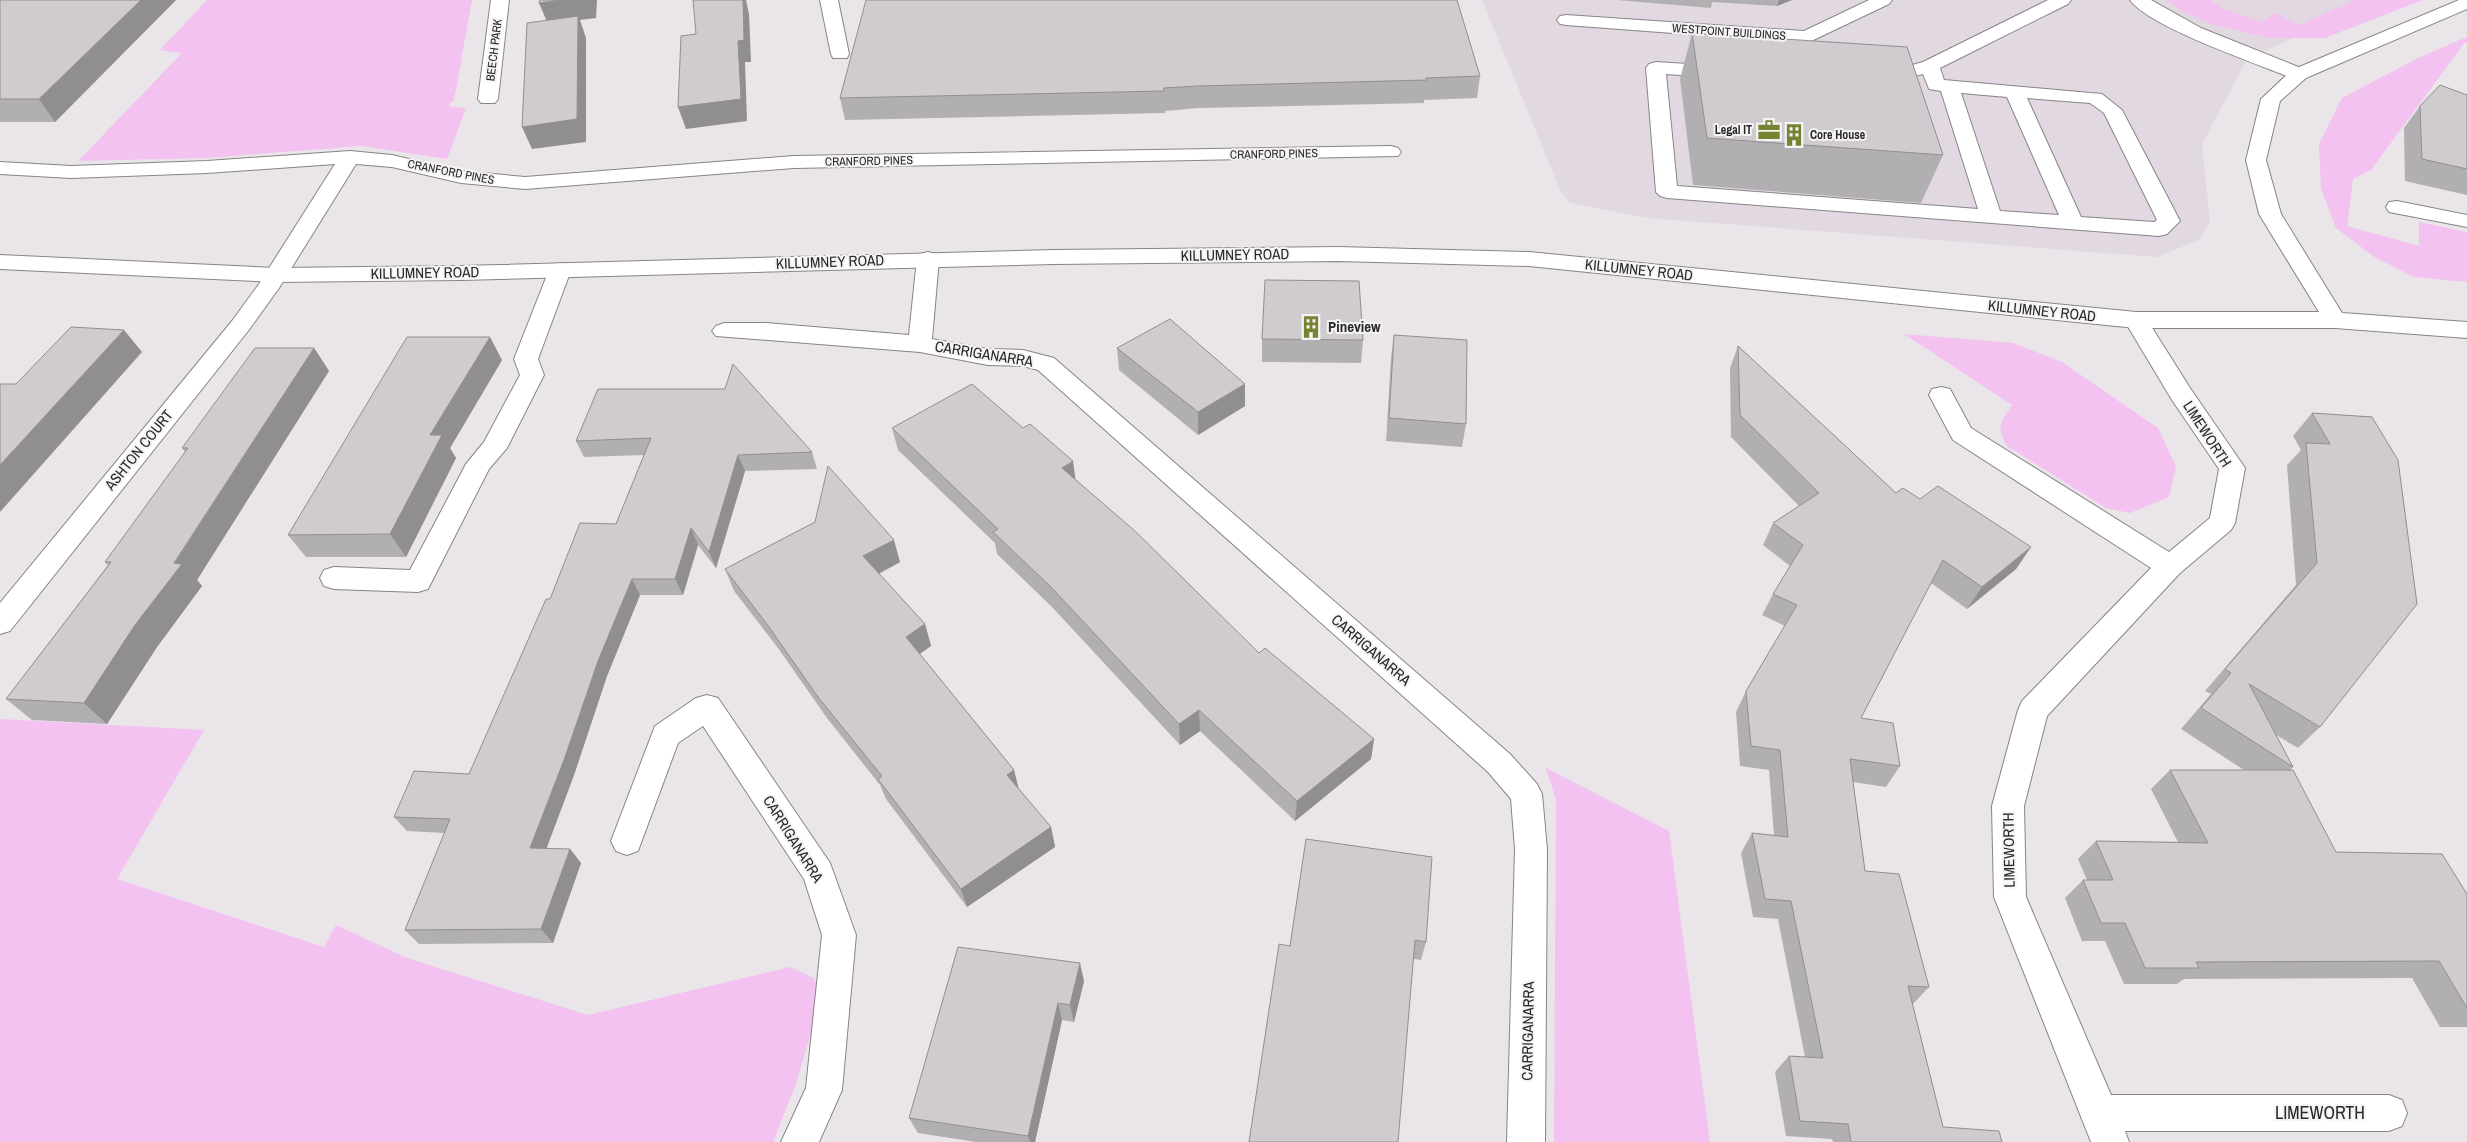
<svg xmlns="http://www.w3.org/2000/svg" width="2467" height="1142" font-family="'Archivo Narrow',sans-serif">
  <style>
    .built { fill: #e2d8e1 }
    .green { fill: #f3c2f1 }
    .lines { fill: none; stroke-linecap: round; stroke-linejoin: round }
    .service-casing { stroke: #878487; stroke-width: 2 }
    .minor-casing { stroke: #878487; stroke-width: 2 }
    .tertiary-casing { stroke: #878487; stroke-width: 2 }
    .service { fill: #fff; fill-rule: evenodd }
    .minor { fill: #fff; fill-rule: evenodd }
    .tertiary { fill: #fff; fill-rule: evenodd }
    .wall { fill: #b2afb2 }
    .shaded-wall { fill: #918e91 }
    .building { fill: #cfcbcf; stroke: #918e91 }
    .labels { text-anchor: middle; stroke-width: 4; stroke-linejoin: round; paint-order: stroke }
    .far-street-label { font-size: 12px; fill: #292829; stroke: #f6f3f6 }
    .far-poi-label { font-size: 12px; font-weight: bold; fill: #292829; stroke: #f6f3f6; text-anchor: end }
    .street-label { font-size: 15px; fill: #292829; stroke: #f6f3f6 }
    .poi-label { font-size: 15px; font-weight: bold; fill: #292829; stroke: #f6f3f6; text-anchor: start }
    .near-street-label { font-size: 18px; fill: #292829; stroke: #f6f3f6 }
  </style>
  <rect width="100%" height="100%" fill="#e9e5e9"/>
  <path class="built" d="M1482,0H2377L2247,59L2202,144L2210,222L2199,240L2157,257L1648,218L1570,203L1561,192Z"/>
  <g class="green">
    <path d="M207,0H472L454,100L449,104L451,107L466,108L447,159L362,146L207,158L78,161L182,53L160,50Z"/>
    <path d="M2167,0H2211L2222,8L2261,22L2276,13L2299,25L2355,0H2423L2325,38H2270L2214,25L2185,13Z"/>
    <path d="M2467,37V43H2464L2371,170L2353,179L2347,226L2419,246V222L2467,232V282L2414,277L2373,256L2336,228L2321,189L2319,144L2342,98L2420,57Z"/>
    <path d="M1904,334L2013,343L2062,362L2158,428L2176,466L2169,497L2130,513L2106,508L2007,446C1995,424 2001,423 2012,405Z"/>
    <path d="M0,719L204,730L117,879L324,947L336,925L407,958L588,1015L790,967L814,978L821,998L796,1084L773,1142H0Z"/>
    <path d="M1546,768L1669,831L1710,1142H1554L1556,800Z"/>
  </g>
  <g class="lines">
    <defs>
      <g id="service">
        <path d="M1869,0H1892L1889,4L1807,43L1566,25L1560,24L1557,20L1560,16L1566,15L1804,31Z"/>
        <path d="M2048,0H2071L2068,4L1940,68L1944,80L2102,94L2122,110L2180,221L2167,234L2159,236L1667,198L1660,196L1656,192L1646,68L1649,64L1656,62L1720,66L1727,68L1730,72L1727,76L1720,78L1666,74L1677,186L1978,209L1941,91L1929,89L1923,74L1879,86L1872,84L1869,80L1872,76L1923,62ZM1961,93L2007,97L2059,215L2000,211ZM2027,98L2090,103L2104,113L2157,220L2154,222L2081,217Z"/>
      </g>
      <g id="minor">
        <path d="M491,0H509L498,99L495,103H481L478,99Z"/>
        <path d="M820,0H838L849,54L847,58H833L831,54Z"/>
        <path d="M2130,0H2151L2201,28L2306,70L2309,74L2306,78H2292C2258,64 2149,27 2130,0Z"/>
        <path d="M1391,146L1398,148L1401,152L1398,156L794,168L525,189L461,183L392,167L356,164L279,288L248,331L10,631L0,634V603L232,321L259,284L335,164L207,173L71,178L0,174V162L71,166L207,161L350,151L392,155L461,171L525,177L794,156Z"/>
        <path d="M2397,201L2467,215V227L2389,212L2386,207L2389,202Z"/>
        <path d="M928,252L936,254L939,259L932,339L988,349L1023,350L1054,358L1510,754L1537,784L1542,794L1547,849L1545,1142H1507L1515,849L1511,799L1488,772L1038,370L1023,366L988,365L920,352L716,336L712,331L716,326L724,323H766L909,335L917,259L920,254Z"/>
        <path d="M560,263L568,265L571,270L538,359L544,375L507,448L489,469L428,589L418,592L334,589L324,586L320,578L324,570L334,567L410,570L466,464L484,442L520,375L514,359L549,270L552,265Z"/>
        <path d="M2136,312L2144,315L2190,388L2245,468L2235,523L2231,530L2180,573L2047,716L2024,806L2026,897L2111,1095H2389L2402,1100L2407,1113L2402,1126L2389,1131H2125L2129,1142H2091L1994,897L1992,806L2018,710L2022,701L2151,568L1953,440L1929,395L1932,389L1941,387L1950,389L1971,428L2169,552L2210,518L2219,469L2172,400L2124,320L2128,315Z"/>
        <path d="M707,695L718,698L830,863L856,935L842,1090L819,1142H781L806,1088L822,935L804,879L703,726L678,743L638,851L627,855L616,851L611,841L655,726L696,698Z"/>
      </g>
      <path id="tertiary" d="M2459,0H2467V9L2306,78L2280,101L2266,160L2281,214L2342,313L2467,322V338L2335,328H2136L1529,266L1338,261L1054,264L460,280L275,282L0,269V255L275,268L460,266L1054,250L1338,247L1529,252L2136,312H2319L2259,214L2246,160L2261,99L2292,70Z"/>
    </defs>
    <use href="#service" class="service-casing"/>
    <use href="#minor" class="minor-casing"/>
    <use href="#tertiary" class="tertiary-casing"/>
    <use href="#service" class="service"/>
    <use href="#minor" class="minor"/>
    <use href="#tertiary" class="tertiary"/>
  </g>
  <g class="wall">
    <path d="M0,0H176L55,122H0Z"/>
    <path d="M1617,0H1792L1777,6L1712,2L1711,8Z"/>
    <path d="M1692,33L1943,155L1921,203L1693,185L1680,79Z"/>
    <path d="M1480,76L1477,98L1424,100V103L1199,108L1165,111V113L845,120L840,98Z"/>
    <path d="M2467,95V195L2405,181L2404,128L2420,106Z"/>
    <path d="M1394,335L1466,424L1462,447L1386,441L1391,358Z"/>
    <path d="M1262,339L1363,340L1361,363L1262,362Z"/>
    <path d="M1738,346L1896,493L1920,499L2031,547L2016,569L1967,609L1931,583L1861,718L1900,766L1886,787L1853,782L1865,871L1929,987L1912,1005L1943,1127L2002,1142H1833L1832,1139L1786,1136L1775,1072L1789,1056L1805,1057L1778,919L1753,917L1741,853L1752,833L1774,835L1769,770L1740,766L1736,712L1746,691L1785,626L1762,615L1773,594L1790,566L1763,545L1773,523L1799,506L1731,437L1730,368Z"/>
    <path d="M314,348L329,371L197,580L202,586L157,647L107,724L32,720L6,699L108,565L105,562L185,452L182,448Z"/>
    <path d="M1117,348L1245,384V406L1198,435L1119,370Z"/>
    <path d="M502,360L450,448L456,458L406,557H306L288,535Z"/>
    <path d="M598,389L812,452L817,469L745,471L716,568L698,545L683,595H640L607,676L574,775L546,849H570L581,863L553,943L419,944L405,930L445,833L407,831L394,817L469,774L550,599L616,524L644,455L584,457L576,441Z"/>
    <path d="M2312,413L2372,417L2320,727L2298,748L2276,735L2293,767L2290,770L2336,852L2467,894V1027H2440L2412,978L2184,979L2177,984H2124L2105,941H2082L2065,898L2083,880H2087L2078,859L2096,841L2178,842L2151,789L2170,770H2244L2181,729L2211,694L2205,691L2296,585L2287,465L2301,450L2293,436Z"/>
    <path d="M892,428L1076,480L1259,653L1374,739L1371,759L1295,821L1200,731L1180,745L1053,608L997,554L995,543L898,450Z"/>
    <path d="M815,522L900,562L879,574L925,624L931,646L920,654L1014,770L1018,788L1051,827L1055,847L967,907L886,799L880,785L827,718L778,648L734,591L725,569Z"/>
    <path d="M1306,839L1426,942L1421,960L1414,959Z"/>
    <path d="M1084,981L1074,1022L1062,1020L1035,1142H976L918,1133L909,1118Z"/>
  </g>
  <g class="shaded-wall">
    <path d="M141,0H176L55,122L39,99Z"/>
    <path d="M560,0H597L596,18L580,20L586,38V142L532,149L522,127L548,24L539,3Z"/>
    <path d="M743,0H746L749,14L751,62H745L747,121L686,129L678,107L738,41Z"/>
    <path d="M1779,0H1792L1777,6Z"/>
    <path d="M124,330L142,352L0,512V465Z"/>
    <path d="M490,337L502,360L450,448L456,458L406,557L390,534L430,435Z"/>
    <path d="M314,348L329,371L197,580L202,586L157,647L107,724L84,703Z"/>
    <path d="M1245,384V406L1198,435V412Z"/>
    <path d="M738,455L745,471L716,568L709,552Z"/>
    <path d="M1073,461L1076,483L1062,468Z"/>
    <path d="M691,528L698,545L683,595L675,579Z"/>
    <path d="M894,540L900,562L870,578L863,556Z"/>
    <path d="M2031,547L2016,569L1967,609L1982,587Z"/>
    <path d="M632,579L640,595L607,676L574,775L541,863L530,848L598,661Z"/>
    <path d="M925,624L931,646L912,659L906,637Z"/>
    <path d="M1199,710L1200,731L1180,745L1179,724Z"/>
    <path d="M1374,739L1371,759L1295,821L1297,801Z"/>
    <path d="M1014,770L1019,790L1007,775Z"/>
    <path d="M1051,827L1055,847L967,907L961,889Z"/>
    <path d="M570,849L581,863L553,943L541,929Z"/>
    <path d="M1080,963L1084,981L1074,1022L1070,1005Z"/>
    <path d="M1058,1003L1062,1020L1035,1142H1030L1028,1136Z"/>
  </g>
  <g class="building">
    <path d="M0,0H141L39,99H0Z"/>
    <path d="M540,0H560L539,3Z"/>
    <path d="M693,0H743L744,40L738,41L741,99L678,107L681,36L696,34Z"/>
    <path d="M866,0H1457L1480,76L1426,78L1427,80L1198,86L1164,88V91L840,98Z"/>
    <path d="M578,16L577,119L522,127L527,23Z"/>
    <path d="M1692,33L1907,47L1943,155L1707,138Z"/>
    <path d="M2440,85L2467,95V169L2422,159L2420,106Z"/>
    <path d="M1265,280L1359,281L1363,340L1262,339Z"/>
    <path d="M1170,319L1245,384L1198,412L1117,348Z"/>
    <path d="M71,327L124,330L0,465V384H16Z"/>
    <path d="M1394,335L1467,340L1466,424L1389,418Z"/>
    <path d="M407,337H490L430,435H442L390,534L288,535Z"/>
    <path d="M1738,346L1896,493L1903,488L1920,499L1938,486L2031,547L1982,587L1943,560L1861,718L1893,723L1900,766L1850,759L1865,871L1899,874L1929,987L1908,986L1943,1127L1999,1131L2002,1142H1851L1848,1124L1800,1121L1789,1056L1823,1058L1791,901L1765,899L1752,833L1788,837L1780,750L1751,746L1746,691L1797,605L1773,594L1803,545L1773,523L1819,493L1740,415Z"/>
    <path d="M255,348H314L174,563L182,564L135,625L84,703L6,699L111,562H105L188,448H182Z"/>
    <path d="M733,364L812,452L738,455L709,552L691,528L675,579H632L598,661L564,760L530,848L570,849L541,929L405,930L450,819L394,817L414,771L469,774L546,599H550L580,523L616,524L651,438L576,441L598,389H725Z"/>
    <path d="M972,384L1023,428L1030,424L1073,461L1062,468L1135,531L1259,653L1265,648L1374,739L1297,801L1199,710L1179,724L1050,586L993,532L998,529L892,428Z"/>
    <path d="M2312,413L2372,417L2398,460L2417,604L2320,727L2249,684L2293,767L2201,708L2231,673L2225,669L2317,563L2306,443L2330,444Z"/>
    <path d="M828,466L894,540L863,556L925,624L906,637L1014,770L1007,775L1051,827L961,889L878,779L882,776L818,697L769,627L725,569L815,522Z"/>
    <path d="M2170,770H2293L2336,852L2442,854L2467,894V1008L2439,961L2196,962L2199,968H2145L2125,923H2101L2083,880H2113L2096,841L2208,843Z"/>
    <path d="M1306,839L1432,857L1426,942L1415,940L1398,1142H1249L1279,944L1290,946Z"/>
    <path d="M958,947L1080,963L1070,1005L1058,1003L1028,1136L909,1118Z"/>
  </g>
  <defs>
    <symbol id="office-bare" viewBox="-9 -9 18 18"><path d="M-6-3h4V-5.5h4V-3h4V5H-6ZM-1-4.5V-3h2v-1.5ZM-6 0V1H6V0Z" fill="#768330" stroke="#f6f3f6" stroke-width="2.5" paint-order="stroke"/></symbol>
    <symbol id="building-bare" viewBox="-9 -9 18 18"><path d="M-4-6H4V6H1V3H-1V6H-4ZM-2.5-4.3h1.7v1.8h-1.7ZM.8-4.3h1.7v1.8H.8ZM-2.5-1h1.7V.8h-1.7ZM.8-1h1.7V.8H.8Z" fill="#768330" stroke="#f6f3f6" stroke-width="2.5" paint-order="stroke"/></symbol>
  </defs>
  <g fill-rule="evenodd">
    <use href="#office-bare" x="1753" y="114" width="32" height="32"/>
    <use href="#building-bare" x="1778" y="119" width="32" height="32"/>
    <use href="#building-bare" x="1295" y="311" width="32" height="32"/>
  </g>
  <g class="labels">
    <g class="far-street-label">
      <text transform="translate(1729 32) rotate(4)" y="4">WESTPOINT BUILDINGS</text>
      <text transform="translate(494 50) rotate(-83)" y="4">BEECH PARK</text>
      <text transform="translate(1274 154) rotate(-1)" y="4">CRANFORD PINES</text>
      <text transform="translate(869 161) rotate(-1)" y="4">CRANFORD PINES</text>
      <text transform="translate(451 172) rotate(11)" y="4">CRANFORD PINES</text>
    </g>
    <g class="far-poi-label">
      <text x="1752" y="134">Legal IT</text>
      <text x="1810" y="139" text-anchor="start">Core House</text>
    </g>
    <g class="street-label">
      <text transform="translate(1235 255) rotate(-1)" y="5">KILLUMNEY ROAD</text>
      <text transform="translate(830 262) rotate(-2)" y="5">KILLUMNEY ROAD</text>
      <text transform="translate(1639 270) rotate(6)" y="5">KILLUMNEY ROAD</text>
      <text transform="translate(425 273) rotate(-1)" y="5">KILLUMNEY ROAD</text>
      <text transform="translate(2042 311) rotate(6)" y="5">KILLUMNEY ROAD</text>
      <text transform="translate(984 354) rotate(9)" y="5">CARRIGANARRA</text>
      <text transform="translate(2207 434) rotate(57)" y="5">LIMEWORTH</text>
      <text transform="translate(139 450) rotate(-51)" y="5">ASHTON COURT</text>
      <text transform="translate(1371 650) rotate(41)" y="5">CARRIGANARRA</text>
      <text transform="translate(793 839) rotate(58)" y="5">CARRIGANARRA</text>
      <text transform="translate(2009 850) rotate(-91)" y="5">LIMEWORTH</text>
      <text transform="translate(1528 1031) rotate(-89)" y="5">CARRIGANARRA</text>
    </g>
    <g class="poi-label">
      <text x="1328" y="332">Pineview</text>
    </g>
    <g class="near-street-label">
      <text x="2320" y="1119">LIMEWORTH</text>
    </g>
  </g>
</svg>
